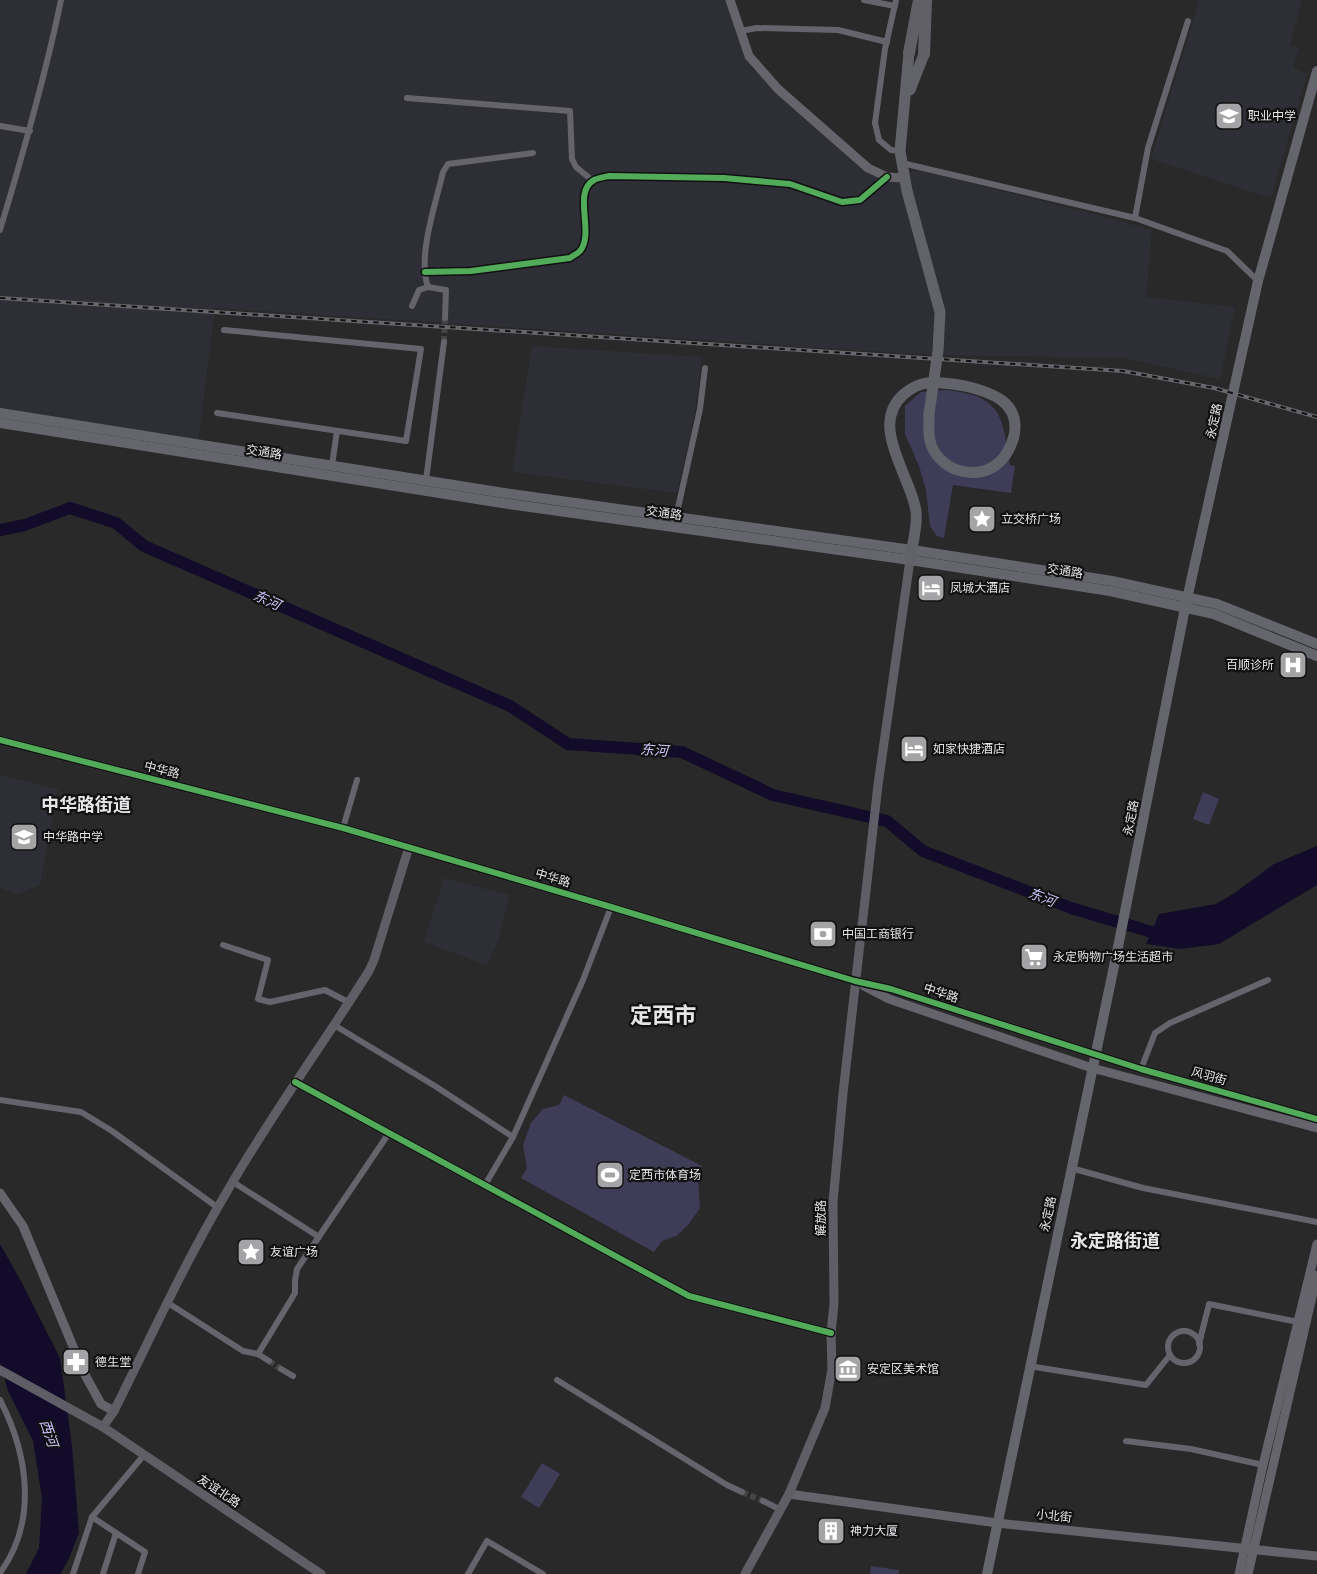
<svg xmlns="http://www.w3.org/2000/svg" width="1317" height="1574" font-family="Georgia,'Noto Sans SC',serif">
  <style>
    .built { fill: #2e2e36 }
    .green { fill: #3f3c58 }
    .water { fill: #120b29 }
    .lines { fill: none; stroke-linecap: round; stroke-linejoin: round }
    .river { stroke: #120b29; stroke-width: 12 }
    .minor-tunnel { stroke: #454547; stroke-width: 6; stroke-dasharray: 6 3; stroke-linecap: butt }
    .minor { stroke: #65646d; stroke-width: 6 }
    .tertiary { stroke: #65646d; stroke-width: 9 }
    .secondary { stroke: #5f5e66; stroke-width: 9 }
    .primary { stroke: #65656e; stroke-width: 10 }
    .trunk { stroke: #62626a; stroke-width: 11 }
    .motorway { stroke: #606066; stroke-width: 12 }
    .rail-casing { stroke: #68666c; stroke-width: 4 }
    .rail { stroke: #111112; stroke-width: 2; stroke-dasharray: 5.5; stroke-linecap: butt }
    .trunk-bridge { stroke: #62626a; stroke-width: 11 }
    .cycleway-casing { stroke: #111112; stroke-width: 9 }
    .cycleway { stroke: #51ab58; stroke-width: 6 }
    .labels { text-anchor: middle; stroke-width: 4.5; stroke-linejoin: round; paint-order: stroke }
    .poi-label { font-size: 12px; fill: #e6e6e9; stroke: #111112; text-anchor: start }
    .street-label { font-size: 12px; fill: #e6e6e9; stroke: #111112 }
    .water-label { font-size: 14px; font-style: italic; fill: #cbc6fc; stroke: #111112 }
    .district-label { font-size: 18px; font-weight: bold; fill: #e6e6e9; stroke: #111112 }
    .town-label { font-size: 22px; font-weight: bold; fill: #e6e6e9; stroke: #111112 }
  </style>
  <rect width="100%" height="100%" fill="#29292a"/>
  <g class="built">
    <path d="M0,0H729L752,69L886,176L920,170L1102,216L1152,230L1146,297L1235,307L1220,379L1124,358L931,355L215,308L197,452L0,412Z"/>
    <path d="M1199,0H1302L1290,45L1299,47L1293,68L1307,74L1271,198L1151,159Z"/>
    <path d="M532,346L702,357L695,412L677,493L512,472Z"/>
    <path d="M0,775L58,789L40,885L18,894L0,888Z"/>
    <path d="M444,878L509,895L499,939L487,965L424,942Z"/>
  </g>
  <g class="green">
    <path d="M946,390C1003,396 1002,416 1010,465L1015,466L1011,493L953,485L944,538L937,536L930,526L926,490L919,466L905,434V406L921,392Z"/>
    <path d="M1203,792L1219,799L1209,825L1193,819Z"/>
    <path d="M564,1095L702,1166L698,1173L700,1208L688,1225L676,1236L662,1241L654,1252L521,1178L527,1168L523,1145L531,1123L543,1109L559,1105Z"/>
    <path d="M542,1463L560,1474L539,1508L521,1497Z"/>
    <path d="M871,1566L899,1570V1574H870Z"/>
  </g>
  <g class="water">
    <path d="M1317,846V885L1219,944L1181,949L1146,944L1159,914L1216,904L1233,894L1274,864Z"/>
    <path d="M0,1244L21,1281L60,1358L72,1446L79,1533L67,1563L60,1574H26L39,1548L42,1498L33,1441L8,1391L0,1362Z"/>
  </g>
  <g class="lines">
    <path class="river" d="M0,530L25,525L70,508L116,523L144,546L510,706L568,744L682,752L773,795L887,821L923,851L1071,908L1155,933L1166,929"/>
    <g class="minor-tunnel">
      <path d="M444,342L445,318"/>
      <path d="M269,1361L281,1369"/>
      <path d="M742,1492L763,1501"/>
    </g>
    <g class="minor">
      <path d="M864,0L895,6"/>
      <path d="M896,0L885,49L875,123L879,140L891,150L900,151"/>
      <path d="M740,31L757,28L838,30L887,42"/>
      <path d="M407,98L570,111L572,159L576,167L593,181"/>
      <path d="M0,126L30,131"/>
      <path d="M902,163L1135,218L1227,251L1258,281"/>
      <path d="M1135,218L1148,148L1188,21"/>
      <path d="M0,230C23,154 45,78 61,0"/>
      <path d="M425,272L471,271L570,258C572,256 577,254 580,251C595,233 572,192 594,180C598,178 604,177 609,176L724,178L790,184L842,202L860,200L887,177"/>
      <path d="M428,287C417,256 436,203 443,172L448,164L533,153"/>
      <path d="M412,306L419,290L428,287L446,290L445,318"/>
      <path d="M217,413L406,441L421,349L224,330"/>
      <path d="M332,465L337,431"/>
      <path d="M426,480L444,342"/>
      <path d="M676,517L700,409L705,368"/>
      <path d="M343,828L357,780"/>
      <path d="M223,945L268,960L258,999L270,1002L325,990L348,1002"/>
      <path d="M334,1025L435,1086L513,1137"/>
      <path d="M1141,1069L1155,1033L1170,1023L1268,980"/>
      <path d="M0,1100L81,1112L112,1131L217,1207"/>
      <path d="M1071,1168L1143,1188L1317,1222"/>
      <path d="M233,1182L319,1237"/>
      <path d="M485,1185L513,1137L583,980L611,907"/>
      <path d="M168,1303L243,1351L258,1354L269,1361"/>
      <circle cx="1184" cy="1347" r="16"/>
      <path d="M1199,1344L1209,1304L1298,1322"/>
      <path d="M258,1354L295,1293V1281L297,1269L389,1133"/>
      <path d="M1029,1366L1146,1385L1170,1355"/>
      <path d="M281,1369L293,1376"/>
      <path d="M557,1380L727,1485L742,1492"/>
      <path d="M0,1400C28,1454 38,1521 0,1573"/>
      <path d="M1126,1441L1191,1449L1263,1465"/>
      <path d="M763,1501L781,1510"/>
      <path d="M92,1517L145,1552L138,1574"/>
      <path d="M73,1574L92,1517L144,1455"/>
      <path d="M103,1574L116,1533"/>
      <path d="M468,1574L487,1541L543,1574"/>
    </g>
    <g class="tertiary">
      <path d="M730,0L749,56L778,89L868,168L887,177L904,178"/>
      <path d="M0,740L343,828L611,907L855,981L891,989L1141,1069L1317,1119"/>
      <path d="M864,986L889,999L1092,1068L1317,1128"/>
      <path d="M295,1082L689,1296L831,1333"/>
      <path d="M0,1193L23,1226L84,1373L101,1404L114,1411"/>
      <path d="M789,1494L997,1523L1317,1556"/>
      <path d="M1239,1574L1263,1465L1317,1244"/>
      <path d="M1248,1574L1317,1275"/>
    </g>
    <g class="secondary">
      <path d="M0,1370L103,1427L321,1574"/>
      <path d="M103,1427L114,1411C150,1339 184,1264 225,1195C269,1118 322,1046 369,971L374,960L409,847"/>
      <path d="M745,1574L789,1494L825,1408L832,1369L831,1333L834,1304L833,1202L843,1093L878,785L910,560"/>
    </g>
    <g class="primary">
      <path d="M0,413L504,493L912,550L1112,581L1217,604L1317,644"/>
      <path d="M0,423L502,503L910,560L1110,591L1214,614L1317,656"/>
      <path d="M987,1574L1117,952L1185,608L1258,281L1317,71"/>
    </g>
    <g class="trunk">
      <path d="M910,90L924,54"/>
      <path d="M907,191L900,151L909,53"/>
      <path d="M910,560C912,545 918,526 916,511C911,476 868,425 904,394C910,389 919,384 927,383C939,381 953,384 965,386C991,392 1021,402 1014,436C1011,447 1006,458 996,465C973,482 937,469 930,441C928,432 929,423 929,414"/>
    </g>
    <g class="motorway">
      <path d="M909,53L919,0"/>
      <path d="M924,54L926,0"/>
    </g>
    <defs>
      <path id="rail" d="M0,298L1123,371L1214,388L1317,417"/>
    </defs>
    <use href="#rail" class="rail-casing"/>
    <use href="#rail" class="rail"/>
    <path class="trunk-bridge" d="M907,191L940,312L938,351L929,414"/>
    <defs>
      <g id="cycleway">
        <path d="M425,272L471,271L570,258C572,256 577,254 580,251C595,233 572,192 594,180C598,178 604,177 609,176L724,178L790,184L842,202L860,200L887,177"/>
        <path d="M0,740L343,828L611,907L855,981L891,989L1141,1069L1317,1119"/>
        <path d="M295,1082L689,1296L831,1333"/>
      </g>
    </defs>
    <use href="#cycleway" class="cycleway-casing"/>
    <use href="#cycleway" class="cycleway"/>
  </g>
  <defs>
    <symbol id="school-square" viewBox="-11 -11 22 22"><rect x="-9" y="-9" width="18" height="18" rx="4" fill="#a4a4a6" stroke="#111112"/><path d="M0-5L7-2L0 1L-7-2ZM-4 1L0 2.5L4 1V4Q0 6-4 4Z" fill="#fff"/></symbol>
    <symbol id="sight-square" viewBox="-11 -11 22 22"><rect x="-9" y="-9" width="18" height="18" rx="4" fill="#a4a4a6" stroke="#111112"/><path d="M0-6L1.8-2.2L6-1.7L2.9 1.2L3.7 5.4L0 3.3L-3.7 5.4L-2.9 1.2L-6-1.7L-1.8-2.2Z" fill="#fff"/></symbol>
    <symbol id="hotel-square" viewBox="-11 -11 22 22"><rect x="-9" y="-9" width="18" height="18" rx="4" fill="#a4a4a6" stroke="#111112"/><path d="M-6-4.5h1.5V1H6V5H4.5V3h-9V5H-6ZM-4 0a1.8 1.8 0 1 1 3.6 0ZM.5 0V-2.5h3Q6-2.5 6 0Z" fill="#fff"/></symbol>
    <symbol id="hospital-square" viewBox="-11 -11 22 22"><rect x="-9" y="-9" width="18" height="18" rx="4" fill="#a4a4a6" stroke="#111112"/><path d="M-5-5h3v3.5h4V-5h3V5h-3V1.5h-4V5h-3Z" fill="#fff"/></symbol>
    <symbol id="bank-square" viewBox="-11 -11 22 22"><rect x="-9" y="-9" width="18" height="18" rx="4" fill="#a4a4a6" stroke="#111112"/><path d="M-6-4H6V4H-6ZM0-2.3a2.3 2.3 0 1 0 0 4.6a2.3 2.3 0 1 0 0-4.6Z" fill="#fff"/></symbol>
    <symbol id="supermarket-square" viewBox="-11 -11 22 22"><rect x="-9" y="-9" width="18" height="18" rx="4" fill="#a4a4a6" stroke="#111112"/><path d="M-6-5.5h2.5l.6 2H6L4.5 2H-2.5L-4.4-4H-6ZM-1.5 3.2a1.3 1.3 0 1 0 .1 0ZM3 3.2a1.3 1.3 0 1 0 .1 0Z" fill="#fff"/></symbol>
    <symbol id="stadium-square" viewBox="-11 -11 22 22"><rect x="-9" y="-9" width="18" height="18" rx="4" fill="#a4a4a6" stroke="#111112"/><path d="M0-5a6.5 5 0 1 0 0 10a6.5 5 0 1 0 0-10ZM-3.5-1.8h7v3.6h-7Z" fill="#fff"/></symbol>
    <symbol id="pharmacy-square" viewBox="-11 -11 22 22"><rect x="-9" y="-9" width="18" height="18" rx="4" fill="#a4a4a6" stroke="#111112"/><path d="M-2-6h4v4h4v4h-4v4h-4v-4h-4v-4h4Z" fill="#fff"/></symbol>
    <symbol id="museum-square" viewBox="-11 -11 22 22"><rect x="-9" y="-9" width="18" height="18" rx="4" fill="#a4a4a6" stroke="#111112"/><path d="M0-6L6-3V-2H-6V-3ZM-5-1h2V3h-2ZM-1-1h2V3h-2ZM3-1h2V3H3ZM-6 4H6V6H-6Z" fill="#fff"/></symbol>
    <symbol id="building-square" viewBox="-11 -11 22 22"><rect x="-9" y="-9" width="18" height="18" rx="4" fill="#a4a4a6" stroke="#111112"/><path d="M-4-6H4V6H1V3H-1V6H-4ZM-2.5-4.3h1.7v1.8h-1.7ZM.8-4.3h1.7v1.8H.8ZM-2.5-1h1.7V.8h-1.7ZM.8-1h1.7V.8H.8Z" fill="#fff"/></symbol>
  </defs>
  <g fill-rule="evenodd">
    <use href="#school-square" x="1213" y="100" width="32" height="32"/>
    <use href="#sight-square" x="966" y="503" width="32" height="32"/>
    <use href="#hotel-square" x="915" y="572" width="32" height="32"/>
    <use href="#hospital-square" x="1277" y="649" width="32" height="32"/>
    <use href="#hotel-square" x="898" y="733" width="32" height="32"/>
    <use href="#school-square" x="8" y="821" width="32" height="32"/>
    <use href="#bank-square" x="807" y="918" width="32" height="32"/>
    <use href="#supermarket-square" x="1018" y="941" width="32" height="32"/>
    <use href="#stadium-square" x="594" y="1159" width="32" height="32"/>
    <use href="#sight-square" x="235" y="1236" width="32" height="32"/>
    <use href="#pharmacy-square" x="60" y="1346" width="32" height="32"/>
    <use href="#museum-square" x="832" y="1353" width="32" height="32"/>
    <use href="#building-square" x="815" y="1515" width="32" height="32"/>
  </g>
  <g class="labels">
    <g class="poi-label">
      <text x="1248" y="120">职业中学</text>
      <text x="1001" y="523">立交桥广场</text>
      <text x="950" y="592">凤城大酒店</text>
      <text x="1274" y="669" text-anchor="end">百顺诊所</text>
      <text x="933" y="753">如家快捷酒店</text>
      <text x="43" y="841">中华路中学</text>
      <text x="842" y="938">中国工商银行</text>
      <text x="1053" y="961">永定购物广场生活超市</text>
      <text x="629" y="1179">定西市体育场</text>
      <text x="270" y="1256">友谊广场</text>
      <text x="95" y="1366">德生堂</text>
      <text x="867" y="1373">安定区美术馆</text>
      <text x="850" y="1535">神力大厦</text>
    </g>
    <g class="street-label">
      <text transform="translate(1214 421) rotate(-78)" y="4">永定路</text>
      <text transform="translate(264 452) rotate(9)" y="4">交通路</text>
      <text transform="translate(664 513) rotate(8)" y="4">交通路</text>
      <text transform="translate(1065 571) rotate(9)" y="4">交通路</text>
      <text transform="translate(162 770) rotate(14)" y="4">中华路</text>
      <text transform="translate(1131 818) rotate(-79)" y="4">永定路</text>
      <text transform="translate(553 878) rotate(17)" y="4">中华路</text>
      <text transform="translate(941 993) rotate(18)" y="4">中华路</text>
      <text transform="translate(1209 1076) rotate(16)" y="4">风羽街</text>
      <text transform="translate(1048 1214) rotate(-78)" y="4">永定路</text>
      <text transform="translate(821 1218) rotate(-90)" y="4">解放路</text>
      <text transform="translate(219 1491) rotate(34)" y="4">友谊北路</text>
      <text transform="translate(1054 1516) rotate(6)" y="4">小北街</text>
    </g>
    <g class="water-label">
      <text transform="translate(267 600) rotate(24)" y="5">东河</text>
      <text transform="translate(654 750) rotate(4)" y="5">东河</text>
      <text transform="translate(1042 897) rotate(21)" y="5">东河</text>
      <text transform="translate(49 1433) rotate(71)" y="5">西河</text>
    </g>
    <g class="district-label">
      <text x="86" y="811">中华路街道</text>
      <text x="1115" y="1247">永定路街道</text>
    </g>
    <g class="town-label">
      <text x="663" y="1023">定西市</text>
    </g>
  </g>
</svg>
